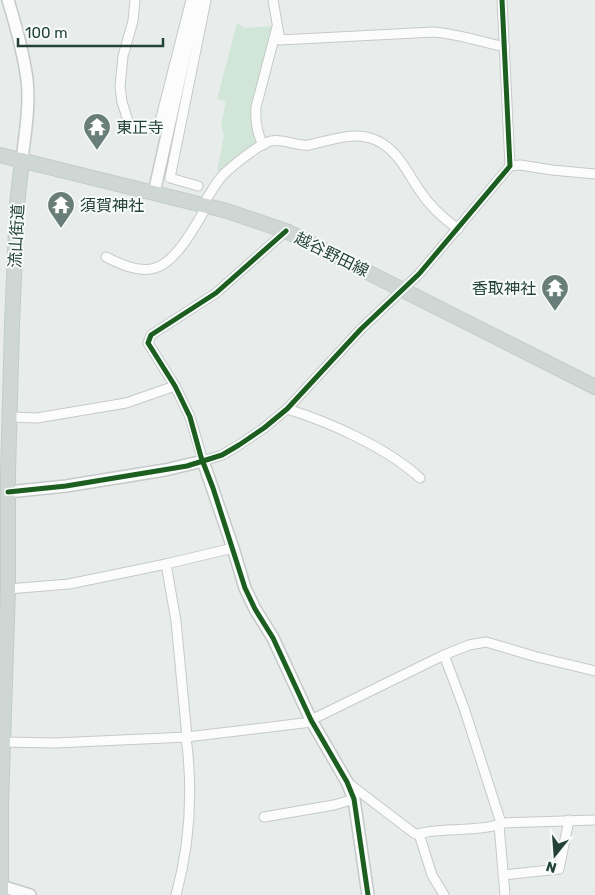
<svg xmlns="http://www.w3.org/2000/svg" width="595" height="895" font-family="Rubik,'Noto Sans JP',sans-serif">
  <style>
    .green { fill: #d1e6d8 }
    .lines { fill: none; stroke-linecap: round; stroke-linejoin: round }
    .minor-casing { stroke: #c5cac8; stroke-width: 11 }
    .tertiary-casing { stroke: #c5cac8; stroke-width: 14 }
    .primary-casing { stroke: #c3ccc9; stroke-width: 16 }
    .minor { stroke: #fcfcfc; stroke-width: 9 }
    .tertiary { stroke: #fcfcfc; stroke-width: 11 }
    .primary { stroke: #cfd7d5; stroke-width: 14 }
    .cycleway-casing { stroke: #f7fbf9; stroke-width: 8 }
    .cycleway { stroke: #1b5e20; stroke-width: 5 }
    .labels { text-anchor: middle; stroke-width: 4; stroke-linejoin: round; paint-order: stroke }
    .poi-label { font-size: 16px; fill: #24423a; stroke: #f7fbf9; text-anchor: start }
    .street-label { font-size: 16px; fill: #24423a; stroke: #f7fbf9 }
  </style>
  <rect width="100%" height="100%" fill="#e8edeb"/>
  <path class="green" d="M237,23L245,28L272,26L264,60L256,145L221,171L217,170L224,136L221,126L226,101L217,99Z"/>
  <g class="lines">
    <defs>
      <g id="minor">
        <path d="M135,0L133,21L123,56L120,86L122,102L130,127L158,129L191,0"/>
        <path d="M273,0L280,40L434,32C458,34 482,42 505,47"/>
        <path d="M263,145C257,133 255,121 256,107L277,27"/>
        <path d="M510,166L520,165L552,170L595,174"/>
        <path d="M198,186L170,178L206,0"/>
        <path d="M203,204C209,196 215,184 222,176C231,167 260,143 271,141C284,138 297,147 309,145C333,140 360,128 383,144C401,156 408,174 420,191C430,207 443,218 458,229"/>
        <path d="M286,231L216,293L151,335L148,343L175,386L190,417L203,461L222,455L239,445L264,428L287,409L361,329L419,274L510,166L502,0"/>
        <path d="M106,257C120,264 139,273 155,268C177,262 196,224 207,206"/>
        <path d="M287,409C330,422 387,448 420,478"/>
        <path d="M10,417L37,418L126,403L175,386"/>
        <path d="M166,564L176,621L187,737"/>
        <path d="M8,589L69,584L166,564L233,548"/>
        <path d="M444,655L464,708L501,823"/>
        <path d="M311,720L444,655L469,645L486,642L537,657L595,671"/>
        <path d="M3,742L55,743L187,737L312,722"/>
        <path d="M347,782L415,834C422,834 428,831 435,831C449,829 492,830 501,823L595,820"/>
        <path d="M264,817L334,805L354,799"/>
        <path d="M499,825L505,895"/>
        <path d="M419,834L432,875L444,895"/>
        <path d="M503,875L559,869L569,820"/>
        <path d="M176,895C190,844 193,790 186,737"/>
      </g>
      <g id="tertiary">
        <path d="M8,0C16,26 23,52 27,79C30,106 25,134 22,160"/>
        <path d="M154,193L197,0"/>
        <path d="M8,492L66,486L165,470L203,461L233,548L245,588L255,609L273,638L311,720L347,782L354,799L368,895"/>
        <path d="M1,886L30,895"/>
      </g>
      <g id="primary">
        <path d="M0,155L227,211L286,231L595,387"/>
        <path d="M1,895V804L8,589V473L12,326L17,205L22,160"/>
      </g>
    </defs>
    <use href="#minor" class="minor-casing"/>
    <use href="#tertiary" class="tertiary-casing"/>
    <use href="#primary" class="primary-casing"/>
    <use href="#minor" class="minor"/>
    <use href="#tertiary" class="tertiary"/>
    <use href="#primary" class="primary"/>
    <defs>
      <g id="cycleway">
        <path d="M286,231L216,293L151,335L148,343L175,386L190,417L201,457L213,488L245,588L255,609L273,638L311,720L347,782L354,799L368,895"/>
        <path d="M8,492L66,486L187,466L222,455L239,445L264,428L287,409L361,329L419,274L510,166L502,0"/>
      </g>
    </defs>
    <use href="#cycleway" class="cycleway-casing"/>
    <use href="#cycleway" class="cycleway"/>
  </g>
  <defs>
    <symbol id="temple-pin" viewBox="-11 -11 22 30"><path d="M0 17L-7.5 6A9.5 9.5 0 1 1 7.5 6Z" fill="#697e78" stroke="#f7fbf9"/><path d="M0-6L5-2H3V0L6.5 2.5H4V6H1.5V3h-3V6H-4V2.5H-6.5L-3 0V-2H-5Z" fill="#fff"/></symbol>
  </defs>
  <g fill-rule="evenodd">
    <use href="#temple-pin" x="81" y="111" width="32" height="43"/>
    <use href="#temple-pin" x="45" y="189" width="32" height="43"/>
    <use href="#temple-pin" x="539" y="272" width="32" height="43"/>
  </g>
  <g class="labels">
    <g class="poi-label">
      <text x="116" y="133">東正寺</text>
      <text x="80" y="211">須賀神社</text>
      <text x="536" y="294" text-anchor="end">香取神社</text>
    </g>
    <g class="street-label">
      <text transform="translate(16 236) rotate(-87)" y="6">流山街道</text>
      <text transform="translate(332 254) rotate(26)" y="6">越谷野田線</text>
    </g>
  </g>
  <g transform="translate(555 855) rotate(197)" stroke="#f7fbf9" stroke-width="4" paint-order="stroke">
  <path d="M0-4L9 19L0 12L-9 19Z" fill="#24423a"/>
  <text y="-8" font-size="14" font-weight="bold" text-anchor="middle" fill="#24423a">N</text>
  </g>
  <path d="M18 38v8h145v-8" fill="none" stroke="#24423a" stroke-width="2.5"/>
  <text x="25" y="38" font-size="15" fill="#24423a" stroke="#f7fbf9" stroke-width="4" paint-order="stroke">100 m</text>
</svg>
